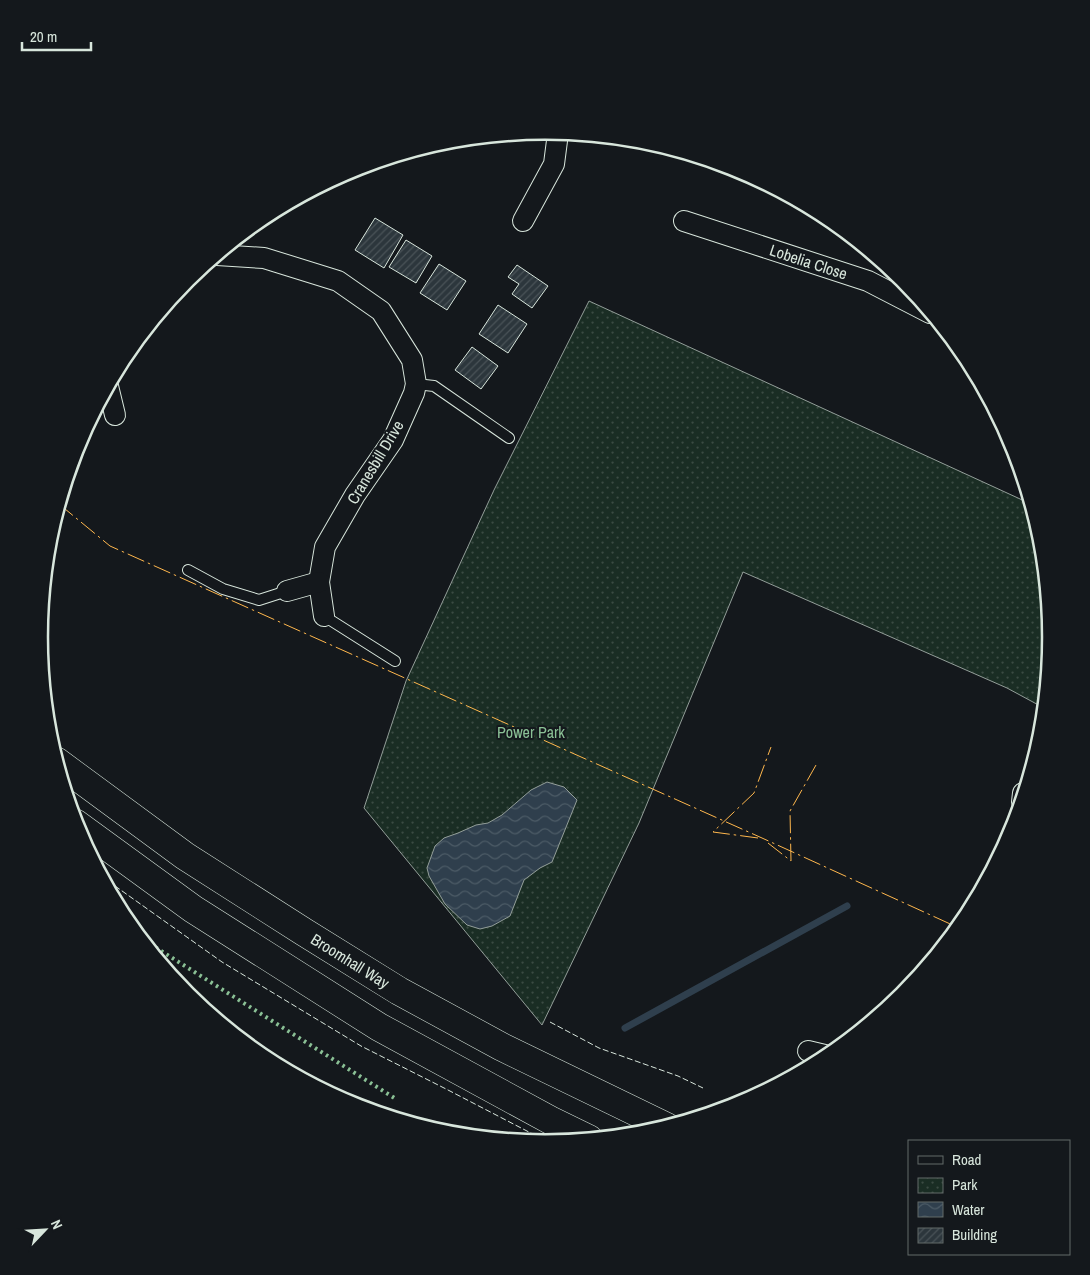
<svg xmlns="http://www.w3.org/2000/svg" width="1090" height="1275" font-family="'Archivo Narrow',sans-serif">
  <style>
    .park { fill: url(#park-dots); stroke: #939e99 }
    .water { fill: url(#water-waves); stroke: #939e99 }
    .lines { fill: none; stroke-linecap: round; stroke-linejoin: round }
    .stream { stroke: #2f3f4d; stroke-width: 7 }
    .building { fill: url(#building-hatch); stroke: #d8e6dc }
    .service-casing { stroke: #d8e6dc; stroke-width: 12 }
    .minor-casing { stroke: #d8e6dc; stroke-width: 22 }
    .trunk-casing { stroke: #d8e6dc; stroke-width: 29 }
    .service { stroke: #14181c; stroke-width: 10 }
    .minor { stroke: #14181c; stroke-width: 20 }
    .trunk { stroke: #14181c; stroke-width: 28 }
    .hedge { stroke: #8ac095; stroke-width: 4; stroke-dasharray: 2.5 4; stroke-linecap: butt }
    .fence { stroke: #d8e6dc; stroke-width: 1; stroke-dasharray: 6 2.5; stroke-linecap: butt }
    .power { stroke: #ffb74d; stroke-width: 1; stroke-dasharray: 18 4 2.5 4; stroke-linecap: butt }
    .labels { text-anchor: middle; stroke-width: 4; stroke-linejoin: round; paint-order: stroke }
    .street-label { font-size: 16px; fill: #d8e6dc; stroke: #14181c }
    .park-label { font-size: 16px; fill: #8ac095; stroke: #14181c }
    .rim { fill: none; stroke: #d8e6dc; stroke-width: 2.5 }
  </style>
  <defs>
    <pattern id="park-dots" width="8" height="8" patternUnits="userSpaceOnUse" patternTransform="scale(1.25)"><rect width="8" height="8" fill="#1a2d24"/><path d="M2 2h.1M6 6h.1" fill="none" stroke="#3b4b43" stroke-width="1.8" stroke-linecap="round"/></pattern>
    <pattern id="water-waves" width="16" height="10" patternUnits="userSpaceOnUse" patternTransform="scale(1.25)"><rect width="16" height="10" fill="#2f3f4d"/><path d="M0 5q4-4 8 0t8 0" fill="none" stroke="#4c5b66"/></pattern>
    <pattern id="building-hatch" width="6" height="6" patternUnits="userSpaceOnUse" patternTransform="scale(1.25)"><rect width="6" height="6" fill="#2c363c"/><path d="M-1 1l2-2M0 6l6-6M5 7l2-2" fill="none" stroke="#4a5358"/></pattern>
  </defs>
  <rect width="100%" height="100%" fill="#14181c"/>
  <path class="park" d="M589,301L1031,504L1042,539L1051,638L1044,708L1007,688L743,572L639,823L542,1025L364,808L406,681L494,490Z"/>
  <path class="water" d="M547,782L564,787L577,800L552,862L540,868L524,880L510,916L492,926L480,929L467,925L445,904L429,876L427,868L435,846L444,838L458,833L476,825L488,823L502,815L531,790Z"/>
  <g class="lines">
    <path class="stream" d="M625,1028L847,906"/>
  </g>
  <g class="building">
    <path d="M375,218L403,235L384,268L355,250Z"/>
    <path d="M406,240L432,256L416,283L389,267Z"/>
    <path d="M439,264L466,281L447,310L420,293Z"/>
    <path d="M517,265L548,286L532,308L512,294L519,284L508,277Z"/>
    <path d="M498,305L527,324L508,353L479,334Z"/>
    <path d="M472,347L498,366L481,389L455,370Z"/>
  </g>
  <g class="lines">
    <defs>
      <g id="service">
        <path d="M416,384L434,386L509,438"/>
        <path d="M188,570L223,589L259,600L287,591"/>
        <path d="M324,616L395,661"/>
      </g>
      <g id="minor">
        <path d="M523,221L554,164L558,133"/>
        <path id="s1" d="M684,221L868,281L930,313"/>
        <path d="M217,255L264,258L338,281L381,311L412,360L416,384L414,393L393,440L355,495L325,547L319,582L324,616"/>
        <path d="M108,386L115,415"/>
        <path d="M287,591L319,582"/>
        <path d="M1022,802L1023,793"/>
        <path d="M808,1051L829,1056"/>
      </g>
      <g id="trunk">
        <path id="s2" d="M56,761L185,856L304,932L399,991L502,1047L667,1127"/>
        <path d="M75,823L193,909L379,1027L550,1120L589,1139"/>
      </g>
    </defs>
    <use href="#service" class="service-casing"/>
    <use href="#minor" class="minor-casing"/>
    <use href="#trunk" class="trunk-casing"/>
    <use href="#service" class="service"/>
    <use href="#minor" class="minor"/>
    <use href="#trunk" class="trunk"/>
    <path class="hedge" d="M139,937L396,1099"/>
    <g class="fence">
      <path d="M101,876L222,962L361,1046L448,1090L550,1143"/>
      <path d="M550,1022L599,1048L678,1076L703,1088"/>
    </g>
    <g class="power">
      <path d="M59,504L110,546L762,838L959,928"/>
      <path d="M758,838L713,832L754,793L771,747"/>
      <path d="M768,843L791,861L790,811L816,765"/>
    </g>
  </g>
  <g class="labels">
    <g class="street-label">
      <text dy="6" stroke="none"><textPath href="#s1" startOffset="131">Lobelia Close</textPath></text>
      <text transform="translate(375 462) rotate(-59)" y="6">Cranesbill Drive</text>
      <text dy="6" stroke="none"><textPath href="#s2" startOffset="356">Broomhall Way</textPath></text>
    </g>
    <g class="park-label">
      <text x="531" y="738">Power Park</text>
    </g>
  </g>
  <path d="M0 0H1090V1275H0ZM48 637a497 497 0 1 1 994 0a497 497 0 1 1-994 0Z" fill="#14181c" fill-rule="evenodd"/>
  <path class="rim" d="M48 637a497 497 0 1 1 994 0a497 497 0 1 1-994 0Z"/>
  <rect x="908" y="1140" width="162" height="115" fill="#14181c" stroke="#626a69"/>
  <rect x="918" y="1156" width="25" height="8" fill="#14181c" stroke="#626a69"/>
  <text x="952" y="1165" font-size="15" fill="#d8e6dc">Road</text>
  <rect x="918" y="1178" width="25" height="15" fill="url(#park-dots)" stroke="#626a69"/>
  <text x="952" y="1190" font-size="15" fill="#d8e6dc">Park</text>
  <rect x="918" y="1202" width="25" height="15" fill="url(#water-waves)" stroke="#626a69"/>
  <text x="952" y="1215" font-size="15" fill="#d8e6dc">Water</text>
  <rect x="918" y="1228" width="25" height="15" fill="url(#building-hatch)" stroke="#626a69"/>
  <text x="952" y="1240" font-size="15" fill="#d8e6dc">Building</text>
  <g transform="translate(45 1230) rotate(65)" stroke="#14181c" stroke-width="4" paint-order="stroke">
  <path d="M0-4L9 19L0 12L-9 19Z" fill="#d8e6dc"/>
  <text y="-8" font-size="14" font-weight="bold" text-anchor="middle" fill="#d8e6dc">N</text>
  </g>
  <path d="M22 42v8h69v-8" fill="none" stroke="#d8e6dc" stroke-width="2.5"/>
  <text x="30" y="42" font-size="15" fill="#d8e6dc" stroke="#14181c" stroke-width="4" paint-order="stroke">20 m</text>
</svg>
